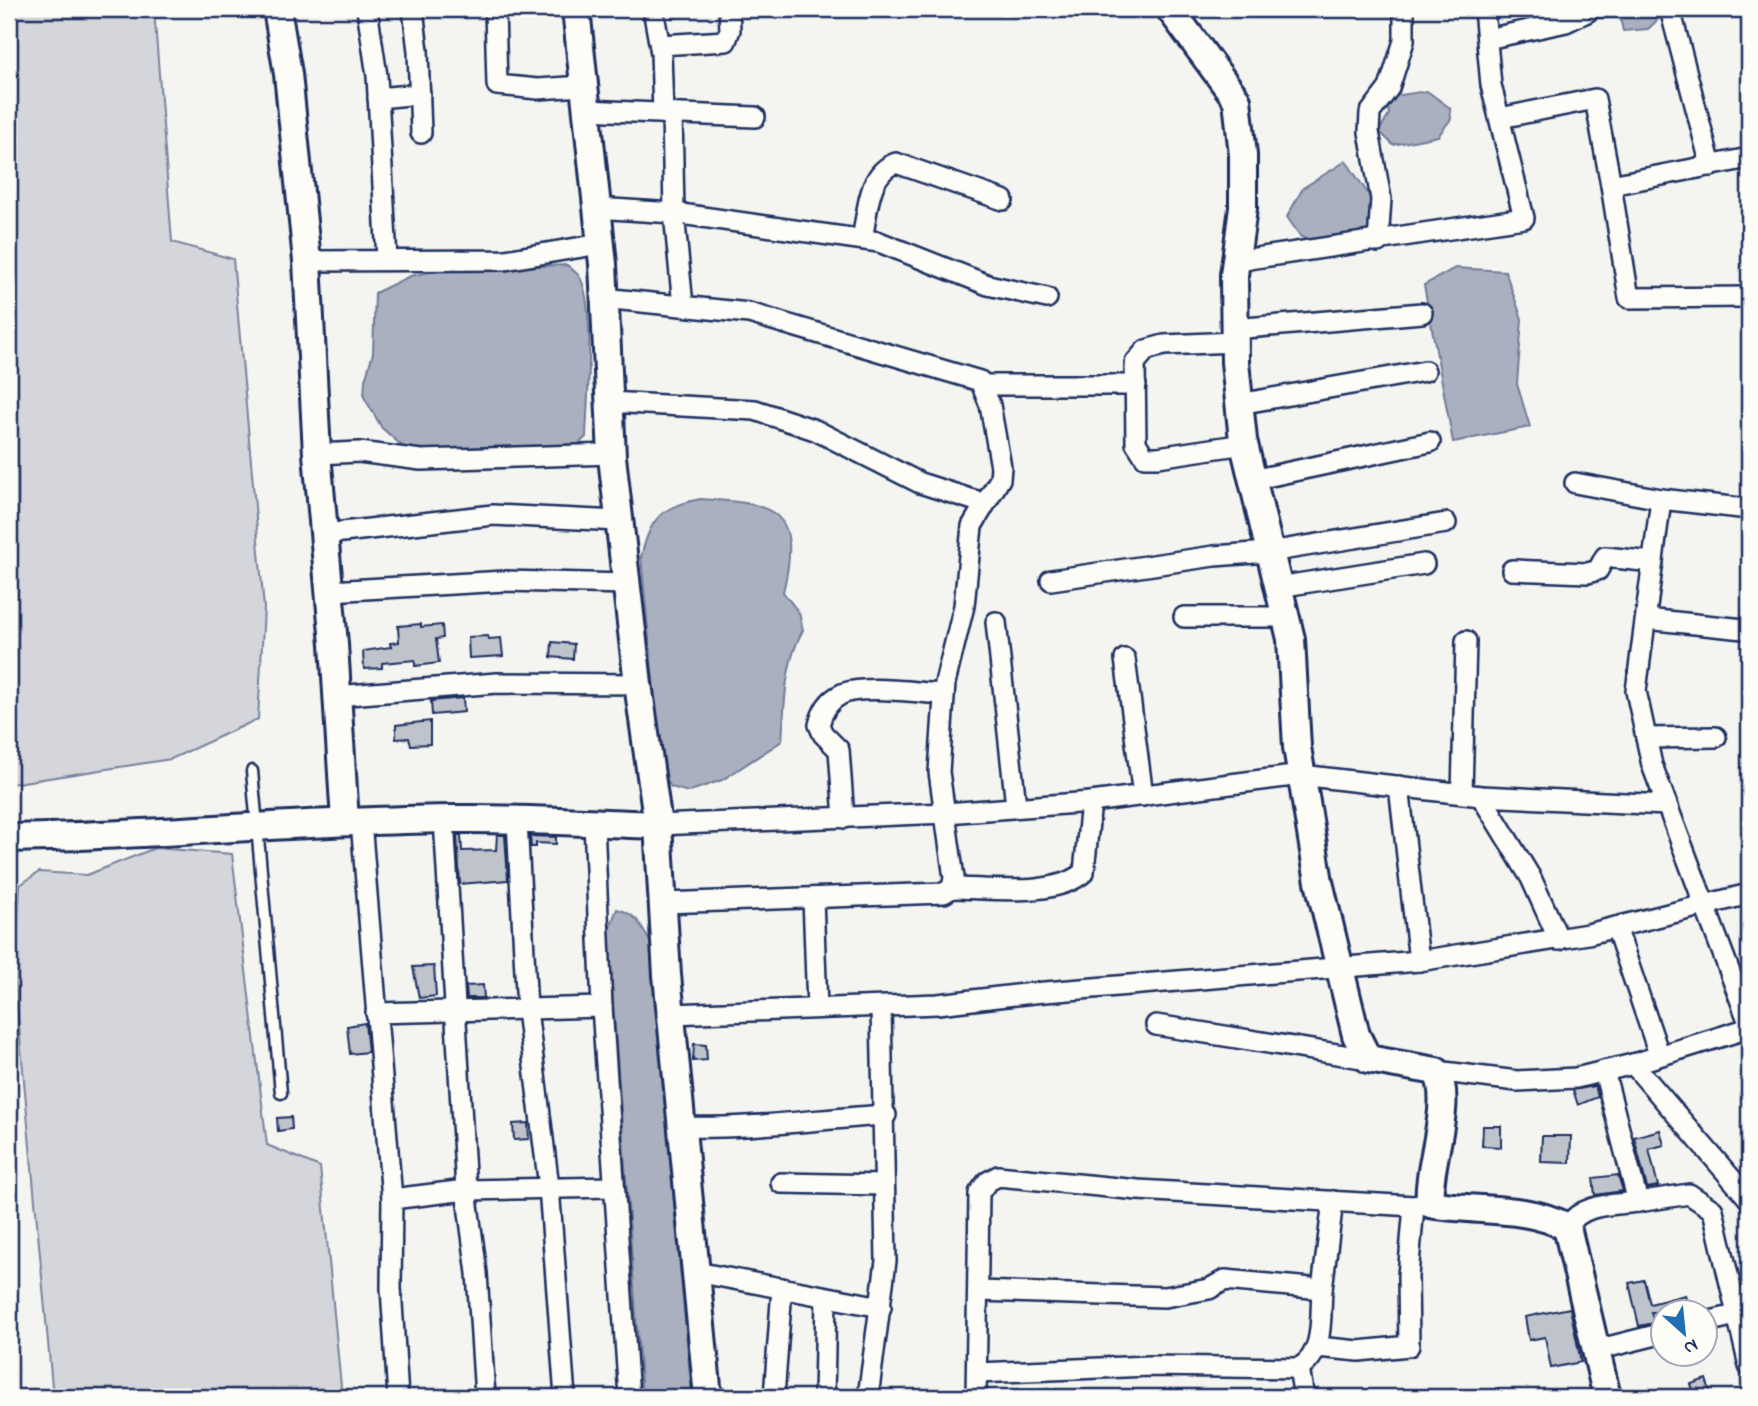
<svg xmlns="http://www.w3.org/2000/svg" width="1758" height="1406" font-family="'Indie Flower',sans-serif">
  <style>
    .green { fill: #d4d6db; stroke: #78829c; stroke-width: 2 }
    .water { fill: #aab0bf; stroke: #717c98; stroke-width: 2 }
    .building { fill: #bfc3cc; stroke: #1b2f5e; stroke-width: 2 }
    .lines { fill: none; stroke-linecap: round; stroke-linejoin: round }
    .lane-casing { stroke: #1b2f5e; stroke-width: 15 }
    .street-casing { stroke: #1b2f5e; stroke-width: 24 }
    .secondary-casing { stroke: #1b2f5e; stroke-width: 32 }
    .lane { stroke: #fdfcf7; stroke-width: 10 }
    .street { stroke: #fdfcf7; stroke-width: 19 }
    .secondary { stroke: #fdfcf7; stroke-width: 26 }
  </style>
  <rect width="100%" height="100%" fill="#f4f4f1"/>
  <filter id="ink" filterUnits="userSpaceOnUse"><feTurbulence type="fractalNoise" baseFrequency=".0143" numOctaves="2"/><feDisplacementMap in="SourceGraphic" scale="14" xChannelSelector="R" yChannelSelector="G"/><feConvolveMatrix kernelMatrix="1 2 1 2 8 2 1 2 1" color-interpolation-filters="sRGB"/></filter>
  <g filter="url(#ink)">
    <g class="green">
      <path d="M9,9H154L172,242L233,259L264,608L258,719L171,759L10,784Z"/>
      <path d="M155,848L232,854L267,1145L320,1167L342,1397H53L15,983L20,885L39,872L87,875Z"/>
    </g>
    <g class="water">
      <path d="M1596,9H1666L1667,11L1648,29L1623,31L1620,18H1597Z"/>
      <path d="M1427,91L1450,108L1451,119L1438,136L1393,145L1379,131L1389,114L1387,97Z"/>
      <path d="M1346,161L1379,210L1365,239L1331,244L1301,237L1287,217L1303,188Z"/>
      <path d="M567,265C570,268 576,272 579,276C596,301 587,403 586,437L576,446L409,452L382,428L364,397L365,380L373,353L375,293L410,276L442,270Z"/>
      <path d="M1455,268L1505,271L1522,319L1517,384L1530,427L1453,442L1424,285Z"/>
      <path d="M700,499C775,503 803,509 783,592L799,613L803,630C784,664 785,703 782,741L722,780L688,792L671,787L662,772L641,557C651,517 660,508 700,499Z"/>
      <path d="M617,909C637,914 641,925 650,942L692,1397H642L608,932Z"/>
    </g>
    <g class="building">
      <path d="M421,624V627L442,625L443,638L436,639L439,663L415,666V660L382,663V668L364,669L363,651L391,647L390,643L399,642L398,626Z"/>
      <path d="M488,636L489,639L501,638L503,656L469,658L468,637Z"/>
      <path d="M552,642L574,644L573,659L551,657Z"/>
      <path d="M463,698L464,712L432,715L431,701Z"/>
      <path d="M430,721V744L411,745L409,738L396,739V725Z"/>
      <path d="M457,835H461L462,851L496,850L497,835H505L508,880L460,884Z"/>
      <path d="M530,836L556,837V844L536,843V847H531Z"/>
      <path d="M434,966L436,996L419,998L413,967Z"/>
      <path d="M483,985L484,998H467L466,986Z"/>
      <path d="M365,1023L368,1052L350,1054L347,1026Z"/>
      <path d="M694,1044L706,1045L707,1060L693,1061Z"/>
      <path d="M1595,1086L1598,1097L1578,1105L1573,1090Z"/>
      <path d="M291,1117L292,1129L278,1131L277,1118Z"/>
      <path d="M528,1123L529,1139L514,1140L513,1124Z"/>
      <path d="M1483,1126H1501V1147L1482,1146Z"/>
      <path d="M1660,1130L1664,1145L1649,1149L1658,1186L1647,1188L1634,1137Z"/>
      <path d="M1542,1136H1571L1570,1163L1541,1162Z"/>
      <path d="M1618,1175L1623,1191L1595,1195L1593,1178Z"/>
      <path d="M1644,1280L1650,1304L1685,1295L1689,1312H1651L1654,1323L1639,1326L1629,1283Z"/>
      <path d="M1570,1308L1581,1362L1551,1368L1545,1337L1529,1340L1525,1317Z"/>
      <path d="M1706,1379L1712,1397H1696L1691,1384Z"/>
    </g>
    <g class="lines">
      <defs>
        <path id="lane" d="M252,771L281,1093"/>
        <g id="street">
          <path d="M367,9L377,76L387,260"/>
          <path d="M413,9L418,51L421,133"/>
          <path d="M495,9L497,85L538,89L583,86"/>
          <path d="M653,9L661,53L663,113"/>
          <path d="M1670,9L1711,166"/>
          <path d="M1487,39L1566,22L1587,12V9"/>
          <path d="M660,45L726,41L730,30L729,9"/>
          <path d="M378,98L420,94"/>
          <path d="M585,110L755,117"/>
          <path d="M672,113L674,213L683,306"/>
          <path d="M1500,118L1595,99L1611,185"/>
          <path d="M1749,158L1611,185L1629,298L1749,297"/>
          <path d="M596,208L674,213L879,242L988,285L1047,298"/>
          <path d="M862,239C868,212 867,173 896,163L1003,200"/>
          <path d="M1378,242L1381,199L1369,132L1370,113L1389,88L1404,41V9"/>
          <path d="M307,261L505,260L600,244"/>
          <path d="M1236,261L1524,218L1491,85L1484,9"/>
          <path d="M603,298L749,313L980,381L990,405L1001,467L1000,479L972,526L964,606L945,683L939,772L954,878L952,888L944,893L663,903"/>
          <path d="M1234,329L1422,313"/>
          <path d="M1235,342L1164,345L1146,350L1135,363L1136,443L1145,457H1158L1244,444"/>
          <path d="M984,385H1136"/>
          <path d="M609,402L755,410L815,430L920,483L983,503"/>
          <path d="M1239,404L1425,371"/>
          <path d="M317,454L359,452L421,460L612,454"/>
          <path d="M1252,480L1430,442"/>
          <path d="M1575,483L1661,499"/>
          <path d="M1749,509L1661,499L1636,691L1652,765L1749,1023"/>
          <path d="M325,534L493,515L619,521"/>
          <path d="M1512,570L1588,573L1598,570L1605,557L1653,562"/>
          <path d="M1051,580L1214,556L1269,552L1446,523"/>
          <path d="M1278,587L1424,564"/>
          <path d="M330,591L505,581L627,584"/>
          <path d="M1184,617H1285"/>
          <path d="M1646,619L1744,629"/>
          <path d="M996,622L1016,806"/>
          <path d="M1125,659L1143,796"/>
          <path d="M336,696L497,683L638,684"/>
          <path d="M1646,738L1716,737"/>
          <path d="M1399,786L1419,961"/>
          <path d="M1462,793L1466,641"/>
          <path d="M1481,796L1531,878L1559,940"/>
          <path d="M844,818L839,750L823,734L819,725C822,712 828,701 840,695C860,684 919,693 944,694"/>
          <path d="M444,819L466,1190L477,1273L485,1397"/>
          <path d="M361,821L392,1199L391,1288L398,1397"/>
          <path d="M517,821L527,1010L549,1187L565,1397"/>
          <path d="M594,823L602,1007L629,1397"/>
          <path d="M658,825L946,813L1091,802L1301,775L1481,796L1667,805"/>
          <path d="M952,888C990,888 1055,898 1084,872L1091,802"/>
          <path d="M813,898L817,1008"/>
          <path d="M1616,927L1659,1054"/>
          <path d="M376,1013L602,1007"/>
          <path d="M671,1014L938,1004L1033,993L1419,961L1588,934L1749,894"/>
          <path d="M1156,1025L1368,1059"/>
          <path d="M1633,1064L1749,1199"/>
          <path d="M1436,1071L1517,1081L1576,1078L1633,1064L1749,1028"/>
          <path d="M1604,1071L1638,1202L1689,1194L1713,1210L1749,1366"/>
          <path d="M682,1127C750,1129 818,1119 886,1115"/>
          <path d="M781,1183L883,1185"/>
          <path d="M392,1199L466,1190L613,1187"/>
          <path d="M1567,1227C1582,1203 1612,1205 1638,1202"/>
          <path d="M696,1272L881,1307"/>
          <path d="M978,1291L1165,1297L1209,1289L1225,1280L1322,1289L1333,1201"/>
          <path d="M1706,1322L1736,1315"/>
          <path d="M1317,1347L1359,1351L1409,1346L1408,1276L1414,1206"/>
          <path d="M1596,1350L1664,1333"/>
          <path d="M1299,1368L1304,1397"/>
          <path d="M977,1373L1149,1366L1299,1368C1325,1354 1320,1316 1322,1289"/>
          <path d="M774,1397L782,1288"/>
          <path d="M824,1397L826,1298"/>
          <path d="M868,1397L886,1261L881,1007"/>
          <path d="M976,1397L979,1193L987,1182L998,1176L1138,1190L1414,1206L1430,1204"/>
        </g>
        <g id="secondary">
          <path d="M277,9L288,74L307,261L317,454L334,644L345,822"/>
          <path d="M1170,9L1237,100L1243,155V208L1234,275L1235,362L1243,440L1291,639L1297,747L1319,882L1356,1035L1368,1059L1436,1071C1455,1102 1426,1166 1430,1204C1475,1212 1526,1205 1567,1227L1607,1397"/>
          <path d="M658,825L667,975L708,1397"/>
          <path d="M9,838C158,836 307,820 456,819C523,818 591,823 658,825L638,684L612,457L603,264L576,9"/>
        </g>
      </defs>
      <use href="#lane" class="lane-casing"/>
      <use href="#street" class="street-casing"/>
      <use href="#secondary" class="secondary-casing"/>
      <use href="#lane" class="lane"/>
      <use href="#street" class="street"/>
      <use href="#secondary" class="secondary"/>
    </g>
  </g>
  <rect width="1758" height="1406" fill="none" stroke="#fdfcf7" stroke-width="35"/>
  <rect x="18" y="18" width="1723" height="1371" fill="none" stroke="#1b2f5e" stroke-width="2.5" filter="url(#ink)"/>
  <g transform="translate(1684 1333) rotate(153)"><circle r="33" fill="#fdfcf7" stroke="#a3aaba" stroke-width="2"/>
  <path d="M0-5L12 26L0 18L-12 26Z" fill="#1f6fb2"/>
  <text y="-10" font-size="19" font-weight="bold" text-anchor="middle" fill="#1b2f5e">N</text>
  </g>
</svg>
